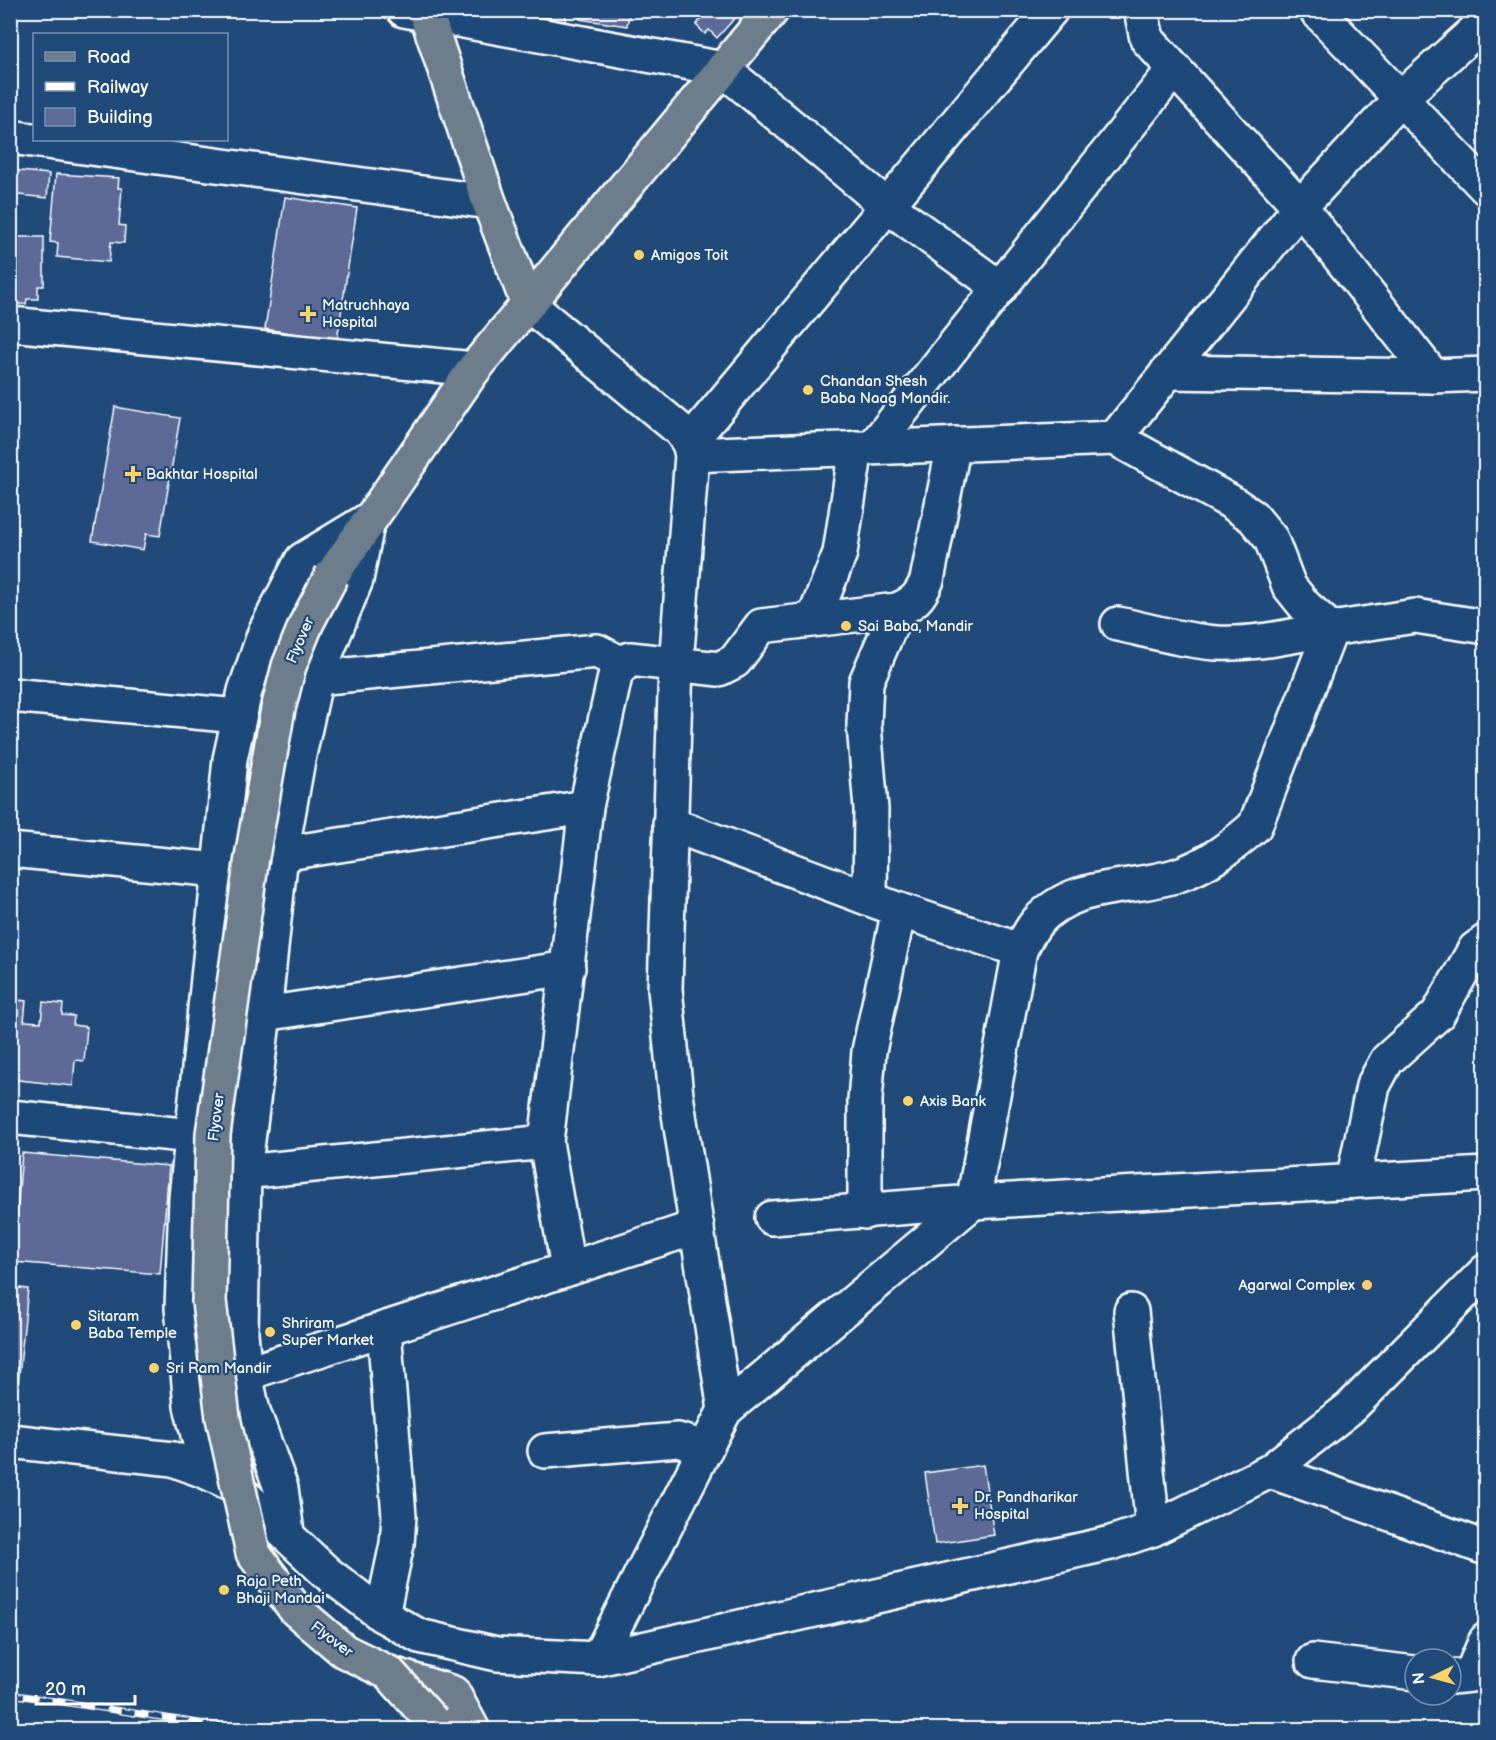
<svg xmlns="http://www.w3.org/2000/svg" width="1496" height="1740" font-family="'Balsamiq Sans',sans-serif">
  <style>
    .building { fill: #5d6b98; stroke: #fff; stroke-width: 1.5 }
    .lines { fill: none; stroke-linecap: round; stroke-linejoin: round }
    .minor-casing { stroke: #fff; stroke-width: 38 }
    .major-casing { stroke: #fff; stroke-width: 38 }
    .minor { stroke: #1f4a7a; stroke-width: 33 }
    .major { stroke: #6d7d8c; stroke-width: 33 }
    .rail-casing { stroke: #fff; stroke-width: 7 }
    .rail { stroke: #1f4a7a; stroke-width: 4.5; stroke-dasharray: 14; stroke-linecap: butt }
    .major-bridge-casing { stroke: #fff; stroke-width: 38; stroke-linecap: butt }
    .major-bridge { stroke: #6d7d8c; stroke-width: 33 }
    .poi-dot { fill: #ffd166; stroke: #1f4a7a; stroke-width: 2 }
    .labels { text-anchor: middle; stroke-width: 4.5; stroke-linejoin: round; paint-order: stroke }
    .poi-label { font-size: 15px; fill: #fff; stroke: #1f4a7a; text-anchor: start }
    .street-label { font-size: 15px; fill: #fff; stroke: #1f4a7a }
  </style>
  <rect width="100%" height="100%" fill="#1f4a7a"/>
  <filter id="ink" filterUnits="userSpaceOnUse"><feTurbulence type="fractalNoise" baseFrequency=".0167" numOctaves="2"/><feDisplacementMap in="SourceGraphic" scale="12" xChannelSelector="R" yChannelSelector="G"/><feConvolveMatrix kernelMatrix="1 2 1 2 8 2 1 2 1" color-interpolation-filters="sRGB"/></filter>
  <g filter="url(#ink)">
    <g class="building">
      <path d="M450,10H566L565,25Z"/>
      <path d="M581,10H630L627,26L580,19Z"/>
      <path d="M709,10H742L717,38L709,30L705,34L696,25Z"/>
      <path d="M10,170L49,174L47,198L10,194Z"/>
      <path d="M56,174L119,178L118,188H122L119,225L125,226L124,243L111,242L109,262L57,257L58,243L50,242Z"/>
      <path d="M285,197L357,208L337,340L265,329Z"/>
      <path d="M10,237H44V286H38V299H27L26,304H10Z"/>
      <path d="M115,407L180,418L160,536L146,534L143,550L92,541Z"/>
      <path d="M10,999L26,1001L24,1021L41,1022L43,1002L63,1004L62,1015L74,1016L73,1025L87,1027L84,1061L75,1060L73,1086L10,1079Z"/>
      <path d="M22,1153L169,1166L160,1274L13,1262Z"/>
      <path d="M10,1287L28,1289L17,1395L10,1394Z"/>
      <path d="M983,1465L994,1535L935,1544L925,1473Z"/>
    </g>
    <g class="lines">
      <defs>
        <g id="minor">
          <path d="M404,10L723,69L886,205L1000,288"/>
          <path d="M1141,10L1147,39L1300,207L1433,376"/>
          <path d="M1316,10L1486,188"/>
          <path d="M10,137L489,202"/>
          <path d="M528,304L680,430L689,443L692,455L676,665L665,989L676,1095L725,1410"/>
          <path d="M10,324L474,369"/>
          <path d="M1167,372L1433,376L1486,374"/>
          <path d="M1115,438L1300,207L1401,98L1486,21"/>
          <path d="M689,443L1051,10"/>
          <path d="M874,446L1174,69"/>
          <path d="M692,455L1115,438L1231,502L1253,517L1271,539L1289,586L1305,606L1331,629"/>
          <path d="M814,619L840,553L856,448"/>
          <path d="M1118,624C1151,631 1184,641 1217,643C1256,645 1294,635 1331,629"/>
          <path d="M316,678L597,651L622,664"/>
          <path d="M10,695L238,716"/>
          <path d="M670,824L899,910L1020,950"/>
          <path d="M10,850L218,870"/>
          <path d="M281,854L586,807"/>
          <path d="M870,899L871,809L864,725L866,682L897,610"/>
          <path d="M264,1014L568,968"/>
          <path d="M10,1117L192,1136"/>
          <path d="M546,1142L568,1268"/>
          <path d="M244,1172L546,1142L586,807L616,672L630,659L719,669L735,661L761,626L897,610C914,603 920,597 927,580L954,444"/>
          <path d="M1353,1181L1373,1086L1387,1060L1438,1014L1475,949L1486,941"/>
          <path d="M865,1212V1100L869,1051L899,910"/>
          <path d="M772,1218L973,1202L1486,1174"/>
          <path d="M1131,1311L1153,1529"/>
          <path d="M245,1374L697,1227"/>
          <path d="M10,1441L173,1459L207,1472L232,1484L327,1573L382,1615L419,1636L497,1654L598,1659L1111,1543L1153,1529L1270,1471L1350,1408L1486,1271"/>
          <path d="M545,1451L678,1440L706,1448"/>
          <path d="M1270,1471L1486,1548"/>
          <path d="M207,1472L191,1406L182,1308L186,1198L230,759L245,691L265,632L302,560L368,520"/>
          <path d="M287,1533L281,1488L253,1411L245,1374L241,1333L244,1172L264,1014L281,854L298,760L316,678L356,580L368,520"/>
          <path d="M382,1615L397,1544L399,1516L384,1329"/>
          <path d="M598,1659L725,1410L973,1202L1020,950C1025,941 1030,930 1037,922C1075,880 1129,891 1178,875C1208,865 1231,847 1255,826L1331,629L1415,616L1486,627"/>
          <path d="M1313,1661L1415,1673"/>
          <path d="M1451,1677L1471,1675L1486,1640"/>
        </g>
        <g id="major">
          <path d="M425,10L489,202L528,304"/>
          <path d="M332,575L474,369L772,10"/>
          <path d="M389,1673L453,1693L473,1730"/>
        </g>
      </defs>
      <use href="#minor" class="minor-casing"/>
      <use href="#major" class="major-casing"/>
      <use href="#minor" class="minor"/>
      <use href="#major" class="major"/>
      <defs>
        <path id="rail" d="M10,1694L245,1730"/>
      </defs>
      <use href="#rail" class="rail-casing"/>
      <use href="#rail" class="rail"/>
      <defs>
        <path id="major-bridge" d="M332,575L307,622L289,666L278,709L252,857L213,1134L209,1301L223,1418L253,1553L296,1610L344,1651L389,1673L433,1722"/>
      </defs>
      <use href="#major-bridge" class="major-bridge-casing"/>
      <use href="#major-bridge" class="major-bridge"/>
    </g>
  </g>
  <g class="poi-dot">
    <circle cx="639" cy="255" r="6"/>
    <path d="M305 305h6v6h6v6h-6v6h-6v-6h-6v-6h6z"/>
    <circle cx="808" cy="390" r="6"/>
    <path d="M130 465h6v6h6v6h-6v6h-6v-6h-6v-6h6z"/>
    <circle cx="846" cy="626" r="6"/>
    <circle cx="908" cy="1101" r="6"/>
    <circle cx="1367" cy="1285" r="6"/>
    <circle cx="76" cy="1325" r="6"/>
    <circle cx="270" cy="1332" r="6"/>
    <circle cx="154" cy="1368" r="6"/>
    <path d="M957 1497h6v6h6v6h-6v6h-6v-6h-6v-6h6z"/>
    <circle cx="224" cy="1590" r="6"/>
  </g>
  <g class="labels">
    <g class="poi-label">
      <text x="651" y="260">Amigos Toit</text>
      <text x="322" y="310">Matruchhaya<tspan x="322" dy="17">Hospital</tspan></text>
      <text x="820" y="386">Chandan Shesh<tspan x="820" dy="17">Baba Naag Mandir.</tspan></text>
      <text x="146" y="479">Bakhtar Hospital</text>
      <text x="858" y="631">Sai Baba, Mandir</text>
      <text x="920" y="1106">Axis Bank</text>
      <text x="1355" y="1290" text-anchor="end">Agarwal Complex</text>
      <text x="88" y="1321">Sitaram<tspan x="88" dy="17">Baba Temple</tspan></text>
      <text x="282" y="1328">Shriram<tspan x="282" dy="17">Super Market</tspan></text>
      <text x="166" y="1373">Sri Ram Mandir</text>
      <text x="974" y="1502">Dr. Pandharikar<tspan x="974" dy="17">Hospital</tspan></text>
      <text x="236" y="1586">Raja Peth<tspan x="236" dy="17">Bhaji Mandai</tspan></text>
    </g>
    <g class="street-label">
      <text transform="translate(300 640) rotate(-67)" y="5">Flyover</text>
      <text transform="translate(216 1117) rotate(-83)" y="5">Flyover</text>
      <text transform="translate(332 1639) rotate(37)" y="5">Flyover</text>
    </g>
  </g>
  <rect width="1496" height="1740" fill="none" stroke="#1f4a7a" stroke-width="36"/>
  <rect x="18" y="18" width="1460" height="1704" fill="none" stroke="#fff" stroke-width="2" filter="url(#ink)"/>
  <rect x="33" y="33" width="195" height="108" fill="#1f4a7a" stroke="#7992af" stroke-width="1.5"/>
  <rect x="45" y="52" width="30" height="9" fill="#6d7d8c" stroke="#7992af" stroke-width="1.5"/>
  <text x="87" y="63" font-size="18" fill="#ffffff">Road</text>
  <rect x="45" y="82" width="30" height="9" fill="#ffffff" stroke="#7992af" stroke-width="1.5"/>
  <text x="87" y="93" font-size="18" fill="#ffffff">Railway</text>
  <rect x="45" y="108" width="30" height="18" fill="#5d6b98" stroke="#7992af" stroke-width="1.5"/>
  <text x="87" y="123" font-size="18" fill="#ffffff">Building</text>
  <g transform="translate(1433 1677) rotate(265)"><circle r="28" fill="#1f4a7a" stroke="#7992af" stroke-width="1.5"/>
  <path d="M0-4.5L10 22L0 15L-10 22Z" fill="#ffd166"/>
  <text y="-9" font-size="16" font-weight="bold" text-anchor="middle" fill="#ffffff">N</text>
  </g>
  <path d="M36 1695v9h99v-9" fill="none" stroke="#ffffff" stroke-width="3"/>
  <text x="45" y="1695" font-size="18" fill="#ffffff" stroke="#1f4a7a" stroke-width="4.5" paint-order="stroke">20 m</text>
</svg>
